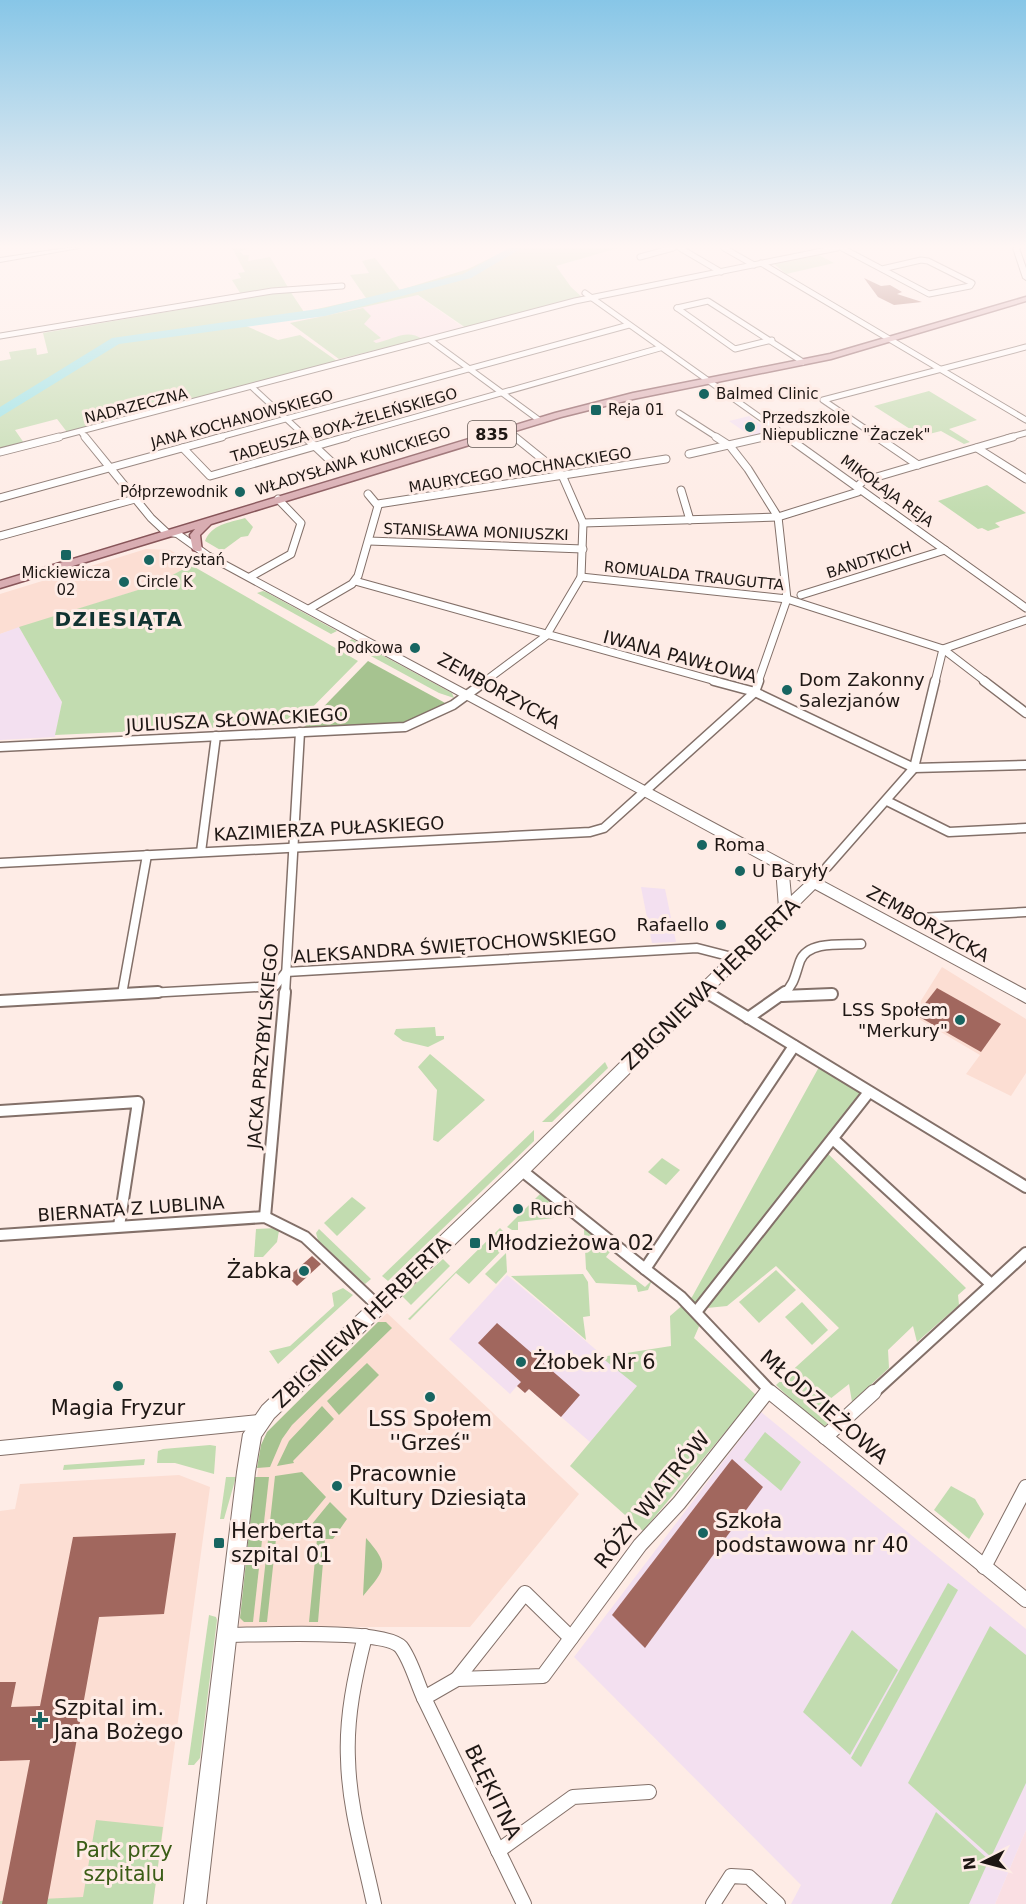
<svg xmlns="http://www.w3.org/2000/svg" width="1026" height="1904" font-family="'DejaVu Sans',sans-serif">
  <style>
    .built { fill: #fcded3 }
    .industrial { fill: #fadfe3 }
    .education { fill: #f3e0f0 }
    .green { fill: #c2dcb0 }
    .forest { fill: #a6c390 }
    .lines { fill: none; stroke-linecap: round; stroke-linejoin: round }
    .river { fill: #95e2e5; fill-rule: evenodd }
    .building { fill: #a1675e }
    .street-far4-casing { stroke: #837069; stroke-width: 7 }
    .street-far3-casing { stroke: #837069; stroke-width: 9 }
    .street-far2-casing { stroke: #837069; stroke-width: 11 }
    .street-far1-casing { stroke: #837069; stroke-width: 14 }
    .street-casing { stroke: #837069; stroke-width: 16 }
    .secondary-casing { stroke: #837069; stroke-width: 2 }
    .primary-casing { stroke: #875559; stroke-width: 3 }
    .street-far4 { stroke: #fff; stroke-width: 5 }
    .street-far3 { stroke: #fff; stroke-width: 7 }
    .street-far2 { stroke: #fff; stroke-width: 8 }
    .street-far1 { stroke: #fff; stroke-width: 10 }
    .street { stroke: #fff; stroke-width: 14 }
    .secondary { fill: #fff; fill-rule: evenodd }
    .primary { fill: #d9adb2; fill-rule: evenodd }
    .poi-dot { fill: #176561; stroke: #feece6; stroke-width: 2 }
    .labels { text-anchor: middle; stroke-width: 6; stroke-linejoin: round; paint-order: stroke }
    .far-poi-label { font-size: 15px; fill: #1e1714; stroke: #feece6; text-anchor: start }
    .far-street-label { font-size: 15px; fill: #1e1714; stroke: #feece6 }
    .shield { fill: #feece6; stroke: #615753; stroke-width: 1.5 }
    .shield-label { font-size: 16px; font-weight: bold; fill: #1e1714 }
    .street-label { font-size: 18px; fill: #1e1714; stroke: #feece6 }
    .poi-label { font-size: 18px; fill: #1e1714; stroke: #feece6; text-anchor: start }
    .far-district-label { font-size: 20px; font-weight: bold; letter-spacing: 1.5px; fill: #103331; stroke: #feece6 }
    .near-street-label { font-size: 21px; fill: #1e1714; stroke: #feece6 }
    .near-poi-label { font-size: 21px; fill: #1e1714; stroke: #feece6; text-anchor: start }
    .near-park-label { font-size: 21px; fill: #3a5d16; stroke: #feece6 }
  </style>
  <rect width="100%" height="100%" fill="#feece6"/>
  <g class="built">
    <path d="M146,549L170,550L193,564L154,585L0,634V594Z"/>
    <path d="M942,967L1026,1019V1073L1011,1096L966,1074L980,1055L912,1015Z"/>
    <path d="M387,1313L579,1494L470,1627H239L261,1445L275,1424Z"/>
    <path d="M179,1475L210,1487L153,1904H0V1511L15,1509L20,1484Z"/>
  </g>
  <g class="industrial">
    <path d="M417,295L464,328L339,359L290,323Z"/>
    <path d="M1026,1830V1904H995Z"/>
  </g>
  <g class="education">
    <path d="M749,416L771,432L752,437L729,421Z"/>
    <path d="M19,627L62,702L55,737L0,740V634Z"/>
    <path d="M641,887L665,889L676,942L652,943Z"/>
    <path d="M507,1275L638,1385L590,1442L529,1389L525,1393L517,1386L510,1394L449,1339Z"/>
    <path d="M761,1412L1026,1629V1830L995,1904H791L801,1885L574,1657Z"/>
  </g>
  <g class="green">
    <path d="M232,248H247L248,249L240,251L243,255H249L248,261L270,257L289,289L242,296L232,280L241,278L238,273L245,272Z"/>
    <path d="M511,248H618L556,266L571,287L583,298L466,328L418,295L324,316L244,325L278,340L300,335L337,361L67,432L57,419L15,430L24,443L0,449V361L11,359L9,352L36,348L37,355L48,353L43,333L290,291L304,312L366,298L350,275L369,273L362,261L375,258L400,290L468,269Z"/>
    <path d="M817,254L834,263L786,274L774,264Z"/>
    <path d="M363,308L371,316L364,324L381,338L373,341L376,343C392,340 407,328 422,339L339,359L290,323Z"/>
    <path d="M929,391L977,420L949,429L970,442L964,444L941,431L921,436L874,406Z"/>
    <path d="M987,485L1026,513L995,523L1000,527L988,531L982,528L978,529L938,501Z"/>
    <path d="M245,518L253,527L248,536L241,537L222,551L205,541C212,524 228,523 245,518Z"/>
    <path d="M191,565L358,661L296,724L55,735L62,702L19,627L154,585Z"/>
    <path d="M263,591L266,592L337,631L331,634L257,593Z"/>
    <path d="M352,639L452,693L454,698L439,693L347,643Z"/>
    <path d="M435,1027L436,1036H444V1039L428,1047L403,1041L394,1034L396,1029Z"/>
    <path d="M430,1054L485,1100L438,1142L433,1140L437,1090L418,1067Z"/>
    <path d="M605,1062L608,1068L552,1122H542Z"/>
    <path d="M819,1067L861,1094L822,1148L966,1288L958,1295L959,1305L917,1342L913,1326L888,1350L889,1368L852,1402L849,1384L830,1399L832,1419L822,1429L776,1385L839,1328L776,1266L727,1306L707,1308L694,1338L756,1395L643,1531L570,1466L637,1386L601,1357L671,1346L670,1316L692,1297Z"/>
    <path d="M534,1130V1141L388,1281L382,1276Z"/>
    <path d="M662,1158L680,1170L666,1185L648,1172Z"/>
    <path d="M543,1191L556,1202L550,1213L554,1218L518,1222V1230H512L507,1227Z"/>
    <path d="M352,1197L366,1208L337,1236L324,1223Z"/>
    <path d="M500,1228L505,1233L506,1246L469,1284L456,1273L410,1320L408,1319Z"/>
    <path d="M256,1229L277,1228L279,1231L277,1242L263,1257H254Z"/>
    <path d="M319,1229L371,1279L365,1284L318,1240L316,1233Z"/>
    <path d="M587,1229L613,1248L606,1257L645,1287L652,1280L648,1290L638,1292L636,1285L596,1283L586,1269L584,1230Z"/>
    <path d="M506,1253L507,1272L496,1284L485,1274Z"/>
    <path d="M443,1259L450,1266L411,1305L402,1296Z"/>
    <path d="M776,1270L796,1290L759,1323L739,1302Z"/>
    <path d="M583,1274L588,1282L590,1316L583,1317L586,1340L511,1276Z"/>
    <path d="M343,1288L353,1295L278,1364L269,1351L290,1346L334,1306L332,1293Z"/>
    <path d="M802,1302L828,1330L812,1345L785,1317Z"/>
    <path d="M765,1432L801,1462L781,1491L744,1460Z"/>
    <path d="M210,1445L216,1446L214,1474L175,1463H157L158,1451L163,1449Z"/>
    <path d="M145,1459L144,1465L63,1470L64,1465Z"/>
    <path d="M226,1477H236L224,1519H220Z"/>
    <path d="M951,1486L975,1499L984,1514L969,1539L934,1510Z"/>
    <path d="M948,1583L958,1590L861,1767L851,1758Z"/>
    <path d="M209,1615L216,1617L217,1620L200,1758L194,1765H188Z"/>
    <path d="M990,1626L1026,1655V1783L991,1857L908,1783Z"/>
    <path d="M852,1630L898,1670L850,1755L803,1712Z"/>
    <path d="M936,1812L989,1860L969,1904H891Z"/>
    <path d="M96,1820L163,1827L153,1904H0V1901L83,1897Z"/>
  </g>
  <g class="forest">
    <path d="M368,661L447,704L403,724L304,730V727Z"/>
    <path d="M378,1322H386L392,1328L292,1425L282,1439L270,1467L257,1468L261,1445L267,1432Z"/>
    <path d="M367,1363L379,1375L339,1415L327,1401Z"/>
    <path d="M322,1406L334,1419L293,1461L294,1463L277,1466L289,1441Z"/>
    <path d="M302,1472L326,1497L291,1539H276L267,1622H259L275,1476Z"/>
    <path d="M255,1477H269L253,1622H244L240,1618Z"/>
    <path d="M330,1502L347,1519L333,1539H325L318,1622H309L317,1539H306L307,1530Z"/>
    <path d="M366,1538C390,1565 386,1569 363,1596Z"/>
  </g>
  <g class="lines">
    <path class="river" d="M509,248H522L471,278L325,316L119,344L0,417V407L112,338L325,308L463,274Z"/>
  </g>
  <g class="building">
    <path d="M864,278L881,286L890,285L902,292L897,294L922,302L894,305L878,297Z"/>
    <path d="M937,988L1001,1024L981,1052L916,1015Z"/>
    <path d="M312,1256L321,1264L297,1286L288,1277Z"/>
    <path d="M497,1323L580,1395L561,1417L529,1389L525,1393L517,1386L521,1382L478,1343Z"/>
    <path d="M732,1459L763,1487L645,1648L612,1615Z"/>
    <path d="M176,1533L164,1614L99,1617L47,1904H2L30,1760L0,1761V1682H16L11,1707L40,1706L73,1537Z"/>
  </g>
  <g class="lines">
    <defs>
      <g id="street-far4">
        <path d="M680,248L721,272"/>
        <path d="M724,248L754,265"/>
        <path d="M842,248L929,294L970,286L972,283L928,261L921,260L882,269"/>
        <path d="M640,257L673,248"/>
        <path d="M761,263L1026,420"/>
        <path d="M585,293L789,438"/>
        <path d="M677,308L708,301L803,362"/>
        <path d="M677,308L735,349L772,340"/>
        <path d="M0,336L272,291L342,286"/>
        <path d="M430,340L539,420"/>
        <path d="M253,388L307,438"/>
        <path d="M679,413L718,438"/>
        <path d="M506,430L517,438"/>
        <path d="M81,432L86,438"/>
        <path d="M54,438L575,301L837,248"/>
        <path d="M216,438L629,325"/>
        <path d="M342,438L660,348"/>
        <path d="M758,438L782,433"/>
        <path d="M879,438L823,400L1026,347"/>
        <path d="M1007,438L1026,433"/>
      </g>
      <g id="street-far3">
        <path d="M85,437L151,518L167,533"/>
        <path d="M305,437L338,468"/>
        <path d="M716,437L730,446L748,469L778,517L787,599L758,682"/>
        <path d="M787,437L1026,608"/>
        <path d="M877,437L918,465"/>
        <path d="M183,448L210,476L347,437"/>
        <path d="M977,448L1026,479"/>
        <path d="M0,452L59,437"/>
        <path d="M689,454L764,437"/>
        <path d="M681,490L690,520"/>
        <path d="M0,498L222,437"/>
        <path d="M378,504L666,459"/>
        <path d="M583,523L778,517L858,492V486L863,481L1013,437"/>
        <path d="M0,536L135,499"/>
        <path d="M369,541L583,549"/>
        <path d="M250,577L291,554L301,523L278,499"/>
        <path d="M581,577L787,599L943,649L986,682"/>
        <path d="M355,581L719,682"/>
        <path d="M801,595L945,550"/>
        <path d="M309,609L352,584L358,576L378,506L368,494"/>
        <path d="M484,682L546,636L581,577L583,523L562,475L515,437"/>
        <path d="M935,682L943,649L1026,620"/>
      </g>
      <g id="street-far2">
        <path d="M714,681L755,692L914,768L1026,765"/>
        <path d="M984,681L1026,713"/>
        <path d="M0,747L405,727L453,705L486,681"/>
        <path d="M887,801L949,832L1026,828"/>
        <path d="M201,852L216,736"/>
        <path d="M0,863L590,832L604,828L755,692L759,681"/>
        <path d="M827,867L914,768L935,681"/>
        <path d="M920,918L1026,912"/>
        <path d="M704,991L709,994"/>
        <path d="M122,994L147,855"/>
        <path d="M130,994L275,986L286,972L697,948L736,958"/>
        <path d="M285,994L300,732"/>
        <path d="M784,994C795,983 795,975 800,961C808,940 844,945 861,944"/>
      </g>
      <g id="street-far1">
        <path d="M706,992L1026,1187"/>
        <path d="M782,996L832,994"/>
        <path d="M0,1001L158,992"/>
        <path d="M748,1018L785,992"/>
        <path d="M0,1111L138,1102L119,1226"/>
        <path d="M833,1139L991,1284"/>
        <path d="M521,1170L645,1269"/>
        <path d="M265,1217L285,992"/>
        <path d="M0,1235L265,1217L305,1237L378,1306"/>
        <path d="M696,1312L869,1092"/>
        <path d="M765,1393L768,1390"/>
        <path d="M772,1393L681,1297L645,1269L794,1046"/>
        <path d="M873,1393L1026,1253"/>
      </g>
      <g id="street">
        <path d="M770,1392L1026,1600"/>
        <path d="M825,1437L874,1392"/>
        <path d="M0,1448L260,1422"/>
        <path d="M984,1567L1026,1487"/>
        <path d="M226,1635C255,1635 385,1628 401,1647C411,1660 417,1683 424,1698L457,1679L543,1676L640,1545L679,1503L767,1392"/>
        <path d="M365,1636C355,1676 346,1717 348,1759C349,1808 364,1856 374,1904"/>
        <path d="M457,1679L525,1593L571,1638"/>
        <path d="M424,1698L524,1904"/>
        <path d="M498,1851L573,1797L649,1792"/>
        <path d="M713,1904L731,1876L749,1877L778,1904"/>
      </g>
      <g id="secondary">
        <path d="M66,248H79L0,262V258Z"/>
        <path d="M1013,248H1019L1026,268V280L1023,278Z"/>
        <path d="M167,530L182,533L210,553L1026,990V1003L815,889L527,1175L274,1418L261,1437L255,1472L206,1904H184L237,1472L243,1434L262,1406L515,1165L779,908L776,868L204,557L176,537L164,535V531ZM789,875L805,883L791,896Z"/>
      </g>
      <path id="primary" d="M1026,297V301L831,359L633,399L561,417L211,524L200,535L202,552L193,550L190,535L195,529L0,588V581L555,413L633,393L830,354Z"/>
    </defs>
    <use href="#street-far4" class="street-far4-casing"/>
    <use href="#street-far3" class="street-far3-casing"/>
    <use href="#street-far2" class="street-far2-casing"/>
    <use href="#street-far1" class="street-far1-casing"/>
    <use href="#street" class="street-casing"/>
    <use href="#secondary" class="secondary-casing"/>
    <use href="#primary" class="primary-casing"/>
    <use href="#street-far4" class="street-far4"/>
    <use href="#street-far3" class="street-far3"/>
    <use href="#street-far2" class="street-far2"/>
    <use href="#street-far1" class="street-far1"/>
    <use href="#street" class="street"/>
    <use href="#secondary" class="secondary"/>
    <use href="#primary" class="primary"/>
  </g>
  <linearGradient id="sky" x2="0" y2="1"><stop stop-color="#87c6e7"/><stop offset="0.48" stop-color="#fff6f4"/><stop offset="1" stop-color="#fff6f4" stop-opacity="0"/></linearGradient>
  <rect width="1026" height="514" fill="url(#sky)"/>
  <g class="poi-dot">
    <circle cx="704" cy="394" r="6"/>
    <rect x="590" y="404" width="12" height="12" rx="3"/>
    <circle cx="750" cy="427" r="6"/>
    <circle cx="240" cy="492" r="6"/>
    <rect x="60" y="549" width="12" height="12" rx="3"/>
    <circle cx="149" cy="560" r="6"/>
    <circle cx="124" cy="582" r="6"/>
    <circle cx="415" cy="648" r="6"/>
    <circle cx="787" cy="690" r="6"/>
    <circle cx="702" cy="845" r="6"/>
    <circle cx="740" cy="871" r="6"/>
    <circle cx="721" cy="925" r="6"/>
    <circle cx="960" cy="1020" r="6"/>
    <circle cx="518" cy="1209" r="6"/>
    <rect x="469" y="1237" width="12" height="12" rx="3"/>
    <circle cx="304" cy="1271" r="6"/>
    <circle cx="521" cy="1362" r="6"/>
    <circle cx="118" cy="1386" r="6"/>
    <circle cx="430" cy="1397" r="6"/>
    <circle cx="337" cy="1486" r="6"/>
    <circle cx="703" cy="1533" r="6"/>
    <rect x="213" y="1537" width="12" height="12" rx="3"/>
    <path d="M37 1711h6v6h6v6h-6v6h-6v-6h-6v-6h6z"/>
  </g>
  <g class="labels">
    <g class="far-poi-label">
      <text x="716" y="399">Balmed Clinic</text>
      <text x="608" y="415">Reja 01</text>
      <text x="762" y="423">Przedszkole<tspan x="762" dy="17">Niepubliczne "Żaczek"</tspan></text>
      <text x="228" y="497" text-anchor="end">Półprzewodnik</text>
      <text x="161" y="565">Przystań</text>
      <text x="66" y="578" text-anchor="middle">Mickiewicza<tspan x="66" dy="17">02</tspan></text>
      <text x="136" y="587">Circle K</text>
      <text x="403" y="653" text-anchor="end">Podkowa</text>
    </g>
    <g class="far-street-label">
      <text transform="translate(136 406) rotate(-14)" y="5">NADRZECZNA</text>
      <text transform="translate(242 419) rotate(-15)" y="5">JANA KOCHANOWSKIEGO</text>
      <text transform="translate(344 425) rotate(-16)" y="5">TADEUSZA BOYA-ŻELEŃSKIEGO</text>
      <text transform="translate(353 461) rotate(-17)" y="5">WŁADYSŁAWA KUNICKIEGO</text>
      <text transform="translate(520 470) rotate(-9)" y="5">MAURYCEGO MOCHNACKIEGO</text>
      <text transform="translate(887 491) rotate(36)" y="5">MIKOŁAJA REJA</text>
      <text transform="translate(476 532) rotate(2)" y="5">STANISŁAWA MONIUSZKI</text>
      <text transform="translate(869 560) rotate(-18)" y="5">BANDTKICH</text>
      <text transform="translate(694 576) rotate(6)" y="5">ROMUALDA TRAUGUTTA</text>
    </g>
    <rect class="shield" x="468" y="421" width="48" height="26" rx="4.5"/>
    <g class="shield-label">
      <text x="492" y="440">835</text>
    </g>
    <g class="street-label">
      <text transform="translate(680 657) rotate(15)" y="6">IWANA PAWŁOWA</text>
      <text transform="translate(499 691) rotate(29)" y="6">ZEMBORZYCKA</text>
      <text transform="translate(237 720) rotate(-3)" y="6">JULIUSZA SŁOWACKIEGO</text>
      <text transform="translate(329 829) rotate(-3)" y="6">KAZIMIERZA PUŁASKIEGO</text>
      <text transform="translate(928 924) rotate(29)" y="6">ZEMBORZYCKA</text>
      <text transform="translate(455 946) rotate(-4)" y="6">ALEKSANDRA ŚWIĘTOCHOWSKIEGO</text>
      <text transform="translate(263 1046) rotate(-85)" y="6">JACKA PRZYBYLSKIEGO</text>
      <text transform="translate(131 1209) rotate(-4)" y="6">BIERNATA Z LUBLINA</text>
    </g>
    <g class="poi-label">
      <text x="799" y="686">Dom Zakonny<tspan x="799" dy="21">Salezjanów</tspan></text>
      <text x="714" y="851">Roma</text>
      <text x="752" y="877">U Baryły</text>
      <text x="709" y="931" text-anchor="end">Rafaello</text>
      <text x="948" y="1016" text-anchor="end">LSS Społem<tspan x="948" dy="21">"Merkury"</tspan></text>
      <text x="530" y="1215">Ruch</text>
    </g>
    <g class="far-district-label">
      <text x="119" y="626">DZIESIĄTA</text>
    </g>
    <g class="near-street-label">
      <text transform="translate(711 984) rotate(-44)" y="7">ZBIGNIEWA HERBERTA</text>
      <text transform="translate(362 1322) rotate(-44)" y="7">ZBIGNIEWA HERBERTA</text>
      <text transform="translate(824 1407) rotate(41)" y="7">MŁODZIEŻOWA</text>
      <text transform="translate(652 1500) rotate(-51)" y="7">RÓŻY WIATRÓW</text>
      <text transform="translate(493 1792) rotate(64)" y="7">BŁĘKITNA</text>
    </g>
    <g class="near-poi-label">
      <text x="487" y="1250">Młodzieżowa 02</text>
      <text x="292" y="1278" text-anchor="end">Żabka</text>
      <text x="533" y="1369">Żłobek Nr 6</text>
      <text x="118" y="1415" text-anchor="middle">Magia Fryzur</text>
      <text x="430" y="1426" text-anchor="middle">LSS Społem<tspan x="430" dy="24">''Grześ"</tspan></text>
      <text x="349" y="1481">Pracownie<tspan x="349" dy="24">Kultury Dziesiąta</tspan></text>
      <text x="715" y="1528">Szkoła<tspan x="715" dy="24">podstawowa nr 40</tspan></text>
      <text x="231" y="1538">Herberta -<tspan x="231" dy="24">szpital 01</tspan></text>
      <text x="54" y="1715">Szpital im.<tspan x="54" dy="24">Jana Bożego</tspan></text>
    </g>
    <g class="near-park-label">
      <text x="124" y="1857">Park przy<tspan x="124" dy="24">szpitalu</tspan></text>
    </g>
  </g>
  <g transform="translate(984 1862) rotate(264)" stroke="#feece6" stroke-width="4.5" paint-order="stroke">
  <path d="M0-4.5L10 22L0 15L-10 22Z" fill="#1e1714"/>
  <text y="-9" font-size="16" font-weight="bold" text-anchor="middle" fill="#1e1714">N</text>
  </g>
</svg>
